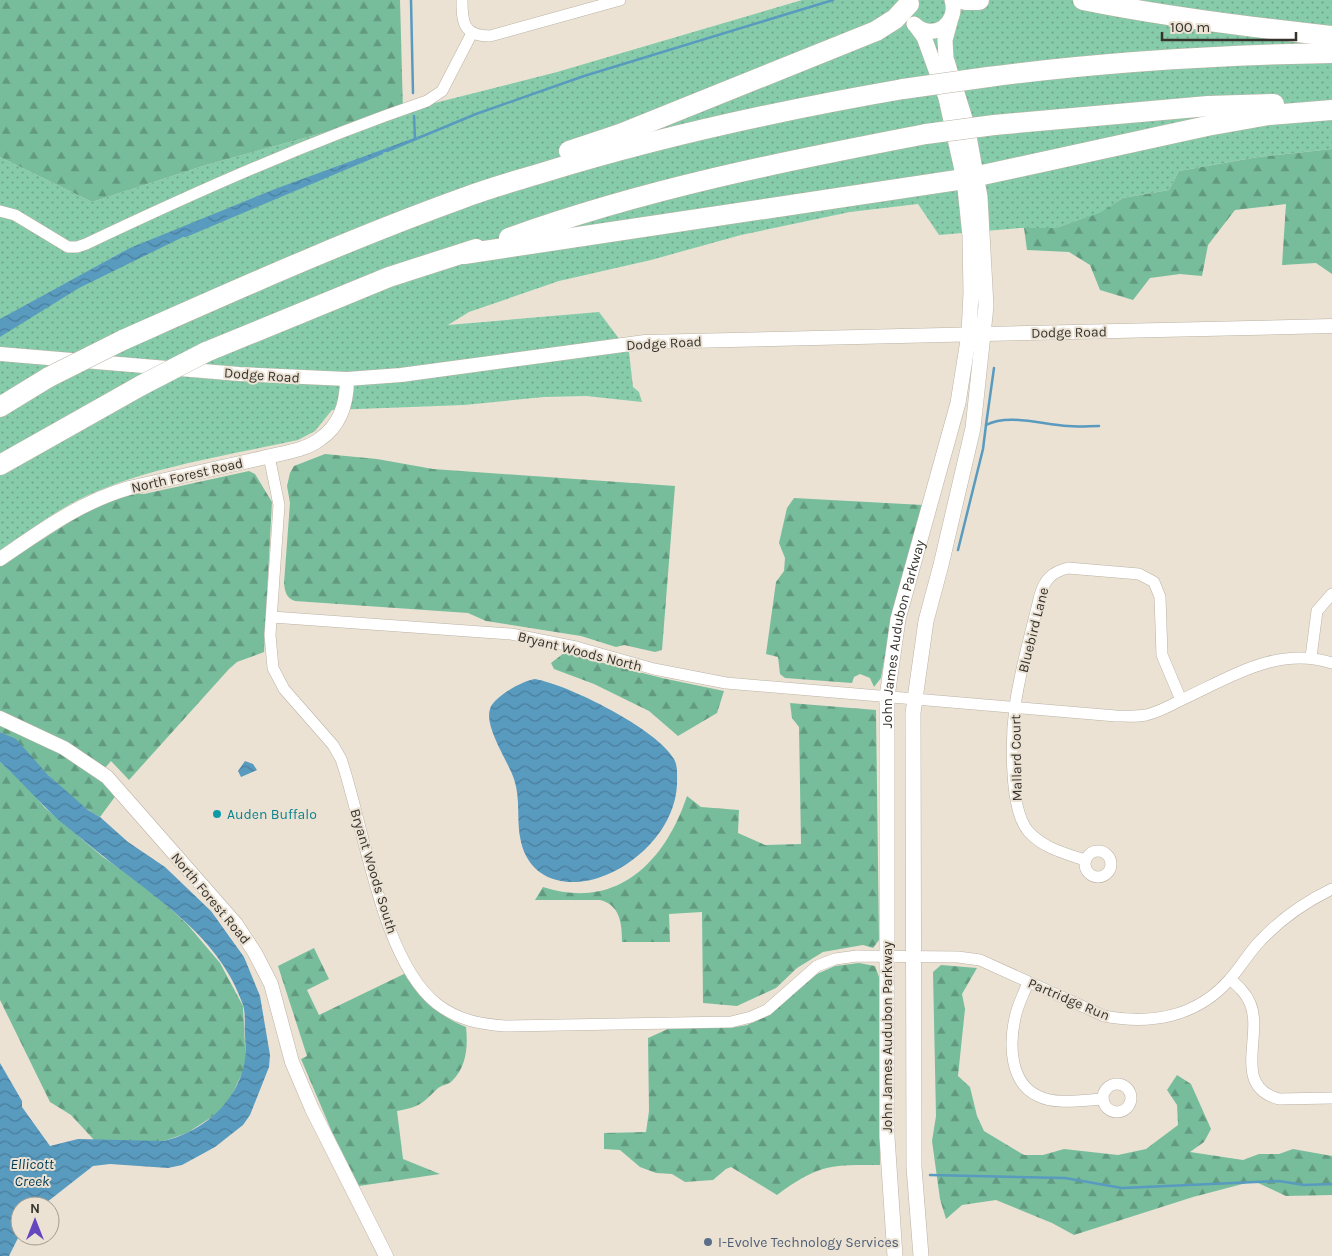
<svg xmlns="http://www.w3.org/2000/svg" width="1332" height="1256" font-family="Karla,sans-serif">
  <style>
    .grass { fill: url(#grass-dots) }
    .forest { fill: url(#forest-firs) }
    .water { fill: url(#water-waves) }
    .lines { fill: none; stroke-linecap: round; stroke-linejoin: round }
    .stream { stroke: #599abf; stroke-width: 2.5 }
    .minor-casing { stroke: #bab2a4; stroke-width: 12 }
    .tertiary-casing { stroke: #bab2a4; stroke-width: 15 }
    .secondary-casing { stroke: #bab2a4; stroke-width: 16 }
    .motorway-casing { stroke: #bab2a4; stroke-width: 21 }
    .minor { stroke: #fff; stroke-width: 11 }
    .tertiary { stroke: #fff; stroke-width: 14 }
    .secondary { stroke: #fff; stroke-width: 15 }
    .motorway { stroke: #fff; stroke-width: 20 }
    .motorway-bridge-casing { stroke: #bab2a4; stroke-width: 21; stroke-linecap: butt }
    .motorway-bridge { stroke: #fff; stroke-width: 20 }
    .culture-dot { fill: #0f9aa8; stroke: #ebe2d4; stroke-width: 2 }
    .service-dot { fill: #5c6f8a; stroke: #ebe2d4; stroke-width: 2 }
    .labels { text-anchor: middle; stroke-width: 4; stroke-linejoin: round; paint-order: stroke }
    .street-label { font-size: 14px; fill: #36332d; stroke: #ebe2d4 }
    .culture-label { font-size: 14px; fill: #0d838f; stroke: #ebe2d4; text-anchor: start }
    .service-label { font-size: 14px; fill: #4e5e75; stroke: #ebe2d4; text-anchor: start }
    .water-label { font-size: 15px; font-style: italic; fill: #023b55; stroke: #ebe2d4 }
  </style>
  <defs>
    <pattern id="grass-dots" width="8" height="8" patternUnits="userSpaceOnUse" patternTransform="scale(1.25)"><rect width="8" height="8" fill="#87ccaa"/><path d="M2 2h.1M6 6h.1" fill="none" stroke="#6fa68b" stroke-width="1.8" stroke-linecap="round"/></pattern>
    <pattern id="forest-firs" width="22" height="20" patternUnits="userSpaceOnUse" patternTransform="scale(1.25)"><rect width="22" height="20" fill="#77bd9c"/><path d="M5 1l3.5 6h-7zM16 11l3.5 6h-7z" fill="#629a80"/></pattern>
    <pattern id="water-waves" width="16" height="10" patternUnits="userSpaceOnUse" patternTransform="scale(1.25)"><rect width="16" height="10" fill="#599abf"/><path d="M0 5q4-4 8 0t8 0" fill="none" stroke="#4a7e9c"/></pattern>
  </defs>
  <rect width="100%" height="100%" fill="#ebe2d4"/>
  <path class="grass" d="M802,0H1332V149L1258,157L1179,171L1169,190L1123,198L1098,214L1056,228H1020L939,235L918,204L850,212L741,235L651,260L559,281L469,312L448,325L599,312L629,352L633,387L639,392L642,402L586,396L544,397L464,405L332,410L315,431L298,440C230,455 142,468 80,499C52,513 26,533 0,551V157L92,202L206,165L403,111L557,72Z"/>
  <g class="forest">
    <path d="M0,0H400L403,111L206,165L92,202L0,157Z"/>
    <path d="M1332,149V274L1316,263L1282,265L1286,204L1235,210L1208,245L1202,276L1180,274L1150,278L1133,300L1100,290L1090,265L1069,252L1027,250L1024,228H1056L1099,213L1123,198L1169,190L1179,171L1258,157Z"/>
    <path d="M325,454L377,459L433,469L675,486L662,650L655,652L624,645L616,647L581,636L486,621L468,613L295,601C286,598 285,592 284,583L290,503L287,486L290,473L294,466Z"/>
    <path d="M249,471L255,474L272,502L264,652L237,662L229,669L129,780L111,761L105,768L0,713V566L87,511L132,493L144,494Z"/>
    <path d="M794,498L923,505L892,615L881,678L874,687L870,678L860,674L854,677L852,683L785,678L780,674L778,657L766,654L776,582L784,571L785,558L779,543L787,508Z"/>
    <path d="M564,653L662,678L724,691L717,713L678,736L649,711L594,684L554,669L551,663Z"/>
    <path d="M790,703L876,710L879,940L873,948L863,945L823,952L797,968L776,988L737,1006L703,1003L702,912L669,914L670,942H622C622,923 620,905 600,900H535L543,887C617,911 665,862 687,796L701,807L739,810L738,833L765,845L801,844L799,727L792,718Z"/>
    <path d="M0,724L66,754L117,794L100,817C81,807 64,791 49,776C31,759 22,742 0,732Z"/>
    <path d="M0,762L26,785L45,808L103,857L151,891L187,924L220,963L243,1006L246,1065L229,1101L221,1111L187,1133L164,1141H95L71,1115L50,1102L0,1000Z"/>
    <path d="M314,948L329,979L307,990L319,1015L406,973C421,998 438,1016 466,1027C468,1046 467,1067 451,1082C447,1085 441,1085 437,1089C422,1104 419,1107 397,1111L403,1159L440,1174L359,1186L332,1132L301,1059L307,1056L278,966Z"/>
    <path d="M859,963L875,966L879,977L880,1165C830,1165 819,1164 777,1195L731,1167L726,1169L713,1180L685,1182L672,1174L656,1173L640,1167L620,1150L604,1149V1133L646,1132L649,1111L648,1038L670,1028H730L747,1025L768,1015L817,974L835,966Z"/>
    <path d="M941,965L977,968L962,994L965,1009L958,1076L970,1087L977,1116L984,1131L1024,1155H1043L1064,1149L1118,1155L1146,1149L1178,1125L1177,1105L1167,1090L1177,1075L1191,1084L1211,1129L1204,1142L1190,1152L1243,1160L1259,1154H1279L1293,1149L1332,1156V1195L1286,1196L1254,1181L1193,1197L1074,1235L1052,1223L996,1200L962,1205L946,1219L940,1199L932,1141L936,1116L933,972Z"/>
  </g>
  <g class="water">
    <path d="M447,126L185,236L79,288L0,337V319L130,248L275,189Z"/>
    <path d="M535,679C569,685 657,729 674,759C678,766 677,776 677,785C675,824 643,860 606,875C573,889 531,884 521,842C516,822 521,799 514,779C508,761 484,727 490,709C493,697 524,680 535,679Z"/>
    <path d="M0,732L16,739L48,775L88,810L100,817L128,842L165,867L211,911L244,957L260,996L270,1055L269,1067L250,1115L243,1125L215,1147L182,1165L168,1168L110,1164L93,1166L42,1206H20V1234L9,1256H0V1063L22,1101V1107L50,1146L78,1139L164,1141C196,1133 224,1113 238,1083C246,1065 246,1055 245,1035C244,1026 246,1014 243,1005C219,932 143,890 88,844C74,832 58,821 45,807C30,792 16,776 0,762Z"/>
    <path d="M245,761L253,764L257,770L241,777L238,771Z"/>
  </g>
  <g class="lines">
    <g class="stream">
      <path d="M411,0L413,93"/>
      <path d="M414,116L415,139"/>
      <path d="M387,151L476,114L584,76L833,0"/>
      <path d="M185,236L382,153"/>
      <path d="M986,425L994,368"/>
      <path d="M958,550L983,449L986,425C1009,413 1043,425 1068,426C1078,427 1089,426 1099,426"/>
      <path d="M930,1175L1065,1178L1122,1188L1279,1181L1304,1185L1332,1184"/>
    </g>
    <defs>
      <g id="minor">
        <path d="M462,0C462,22 463,36 490,36L620,0"/>
        <path d="M0,211L15,215L68,247H77L86,244C200,190 308,142 427,101L442,91L472,33"/>
        <path d="M269,456L279,505L270,635L273,668L284,689L333,745L341,759C364,825 381,960 437,1004C458,1020 479,1024 505,1026L731,1022L751,1017L767,1010L817,966L835,959L857,956L958,957L980,960L1104,1016C1151,1025 1197,1017 1230,979C1241,967 1249,952 1261,940C1281,919 1305,902 1332,889"/>
        <path d="M272,617L511,634L576,647L654,669L726,683L1116,716C1126,716 1136,717 1146,715C1159,712 1170,706 1181,700C1229,678 1278,645 1332,663"/>
        <path d="M1311,657L1317,611L1332,594"/>
        <circle cx="1098" cy="864" r="13"/>
        <path d="M1085,860C1064,853 1043,848 1028,831C1009,808 1011,737 1015,707C1019,673 1032,630 1040,595C1045,579 1052,572 1068,568L1139,574L1154,582L1160,597L1162,655L1181,700"/>
        <path d="M1230,979C1238,986 1246,993 1250,1003C1264,1035 1231,1086 1279,1099L1332,1098"/>
        <path d="M1028,982C1024,994 1017,1006 1015,1018C1009,1045 1010,1083 1038,1096C1055,1105 1084,1100 1103,1099"/>
        <circle cx="1117" cy="1098" r="14"/>
      </g>
      <g id="tertiary">
        <path d="M0,354L239,374L347,379L401,375L645,342L1332,326"/>
        <path d="M0,559C41,531 80,502 129,488C173,478 218,468 262,458C281,453 305,451 320,439C341,425 347,403 347,379"/>
        <path d="M0,718L64,748L107,777L236,924L255,953L271,984L292,1062L312,1109L386,1256"/>
      </g>
      <g id="secondary">
        <path d="M914,24C933,42 959,24 952,0"/>
        <path id="s1" d="M895,1256L887,1137V697L898,619L958,403L969,334L971,292L970,236L964,179L946,98L924,37L916,26"/>
        <path d="M921,1256L914,1167L913,713L926,621L941,565L973,428L986,306L980,197L967,125L946,58L945,40L950,22"/>
      </g>
      <g id="motorway">
        <path d="M965,0H979"/>
        <path d="M1083,0C1166,17 1248,27 1332,36"/>
        <path d="M988,77C1103,62 1217,55 1332,53"/>
        <path d="M994,125L1208,106L1274,104"/>
        <path d="M569,151L620,134L876,31L895,19L909,4"/>
        <path d="M509,238C644,189 785,161 926,134"/>
        <path d="M464,254L964,179L1207,126L1269,115L1332,110"/>
        <path d="M123,340C236,290 349,239 466,197C492,187 519,180 545,172C662,136 782,110 903,89"/>
        <path d="M206,352L389,277L476,249"/>
        <path d="M0,407L49,377"/>
        <path d="M0,465L142,385"/>
      </g>
    </defs>
    <use href="#minor" class="minor-casing"/>
    <use href="#tertiary" class="tertiary-casing"/>
    <use href="#secondary" class="secondary-casing"/>
    <use href="#motorway" class="motorway-casing"/>
    <use href="#minor" class="minor"/>
    <use href="#tertiary" class="tertiary"/>
    <use href="#secondary" class="secondary"/>
    <use href="#motorway" class="motorway"/>
    <defs>
      <g id="motorway-bridge">
        <path d="M903,89L988,77"/>
        <path d="M926,134L994,125"/>
        <path d="M49,377L123,340"/>
        <path d="M142,385L206,352"/>
      </g>
    </defs>
    <use href="#motorway-bridge" class="motorway-bridge-casing"/>
    <use href="#motorway-bridge" class="motorway-bridge"/>
  </g>
  <circle class="culture-dot" cx="217" cy="814" r="5"/>
  <circle class="service-dot" cx="708" cy="1242" r="5"/>
  <g class="labels">
    <g class="street-label">
      <text transform="translate(1069 332) rotate(-1)" y="5">Dodge Road</text>
      <text transform="translate(664 343) rotate(-3)" y="5">Dodge Road</text>
      <text transform="translate(262 375) rotate(4)" y="5">Dodge Road</text>
      <text transform="translate(187 475) rotate(-13)" y="5">North Forest Road</text>
      <text transform="translate(1033 630) rotate(-76)" y="5">Bluebird Lane</text>
      <text dy="5" stroke="none"><textPath href="#s1" startOffset="624">John James Audubon Parkway</textPath></text>
      <text transform="translate(580 651) rotate(14)" y="5">Bryant Woods North</text>
      <text transform="translate(1016 758) rotate(-91)" y="5">Mallard Court</text>
      <text transform="translate(374 871) rotate(73)" y="5">Bryant Woods South</text>
      <text transform="translate(211 898) rotate(50)" y="5">North Forest Road</text>
      <text transform="translate(1069 999) rotate(23)" y="5">Partridge Run</text>
      <text transform="translate(887 1037) rotate(-90)" y="5">John James Audubon Parkway</text>
    </g>
    <g class="culture-label">
      <text x="227" y="819">Auden Buffalo</text>
    </g>
    <g class="service-label">
      <text x="718" y="1247">I-Evolve Technology Services</text>
    </g>
    <g class="water-label">
      <text x="32" y="1169">Ellicott<tspan x="32" dy="17">Creek</tspan></text>
    </g>
  </g>
  <g transform="translate(35 1221)"><circle r="24" fill="#ebe2d4" stroke="#a39c91"/>
  <path d="M0-4L9 19L0 12L-9 19Z" fill="#6447bf"/>
  <text y="-8" font-size="14" font-weight="bold" text-anchor="middle" fill="#36332d">N</text>
  </g>
  <path d="M1162 32v8h134v-8" fill="none" stroke="#36332d" stroke-width="2.5"/>
  <text x="1170" y="32" font-size="15" fill="#36332d" stroke="#ebe2d4" stroke-width="4" paint-order="stroke">100 m</text>
</svg>
